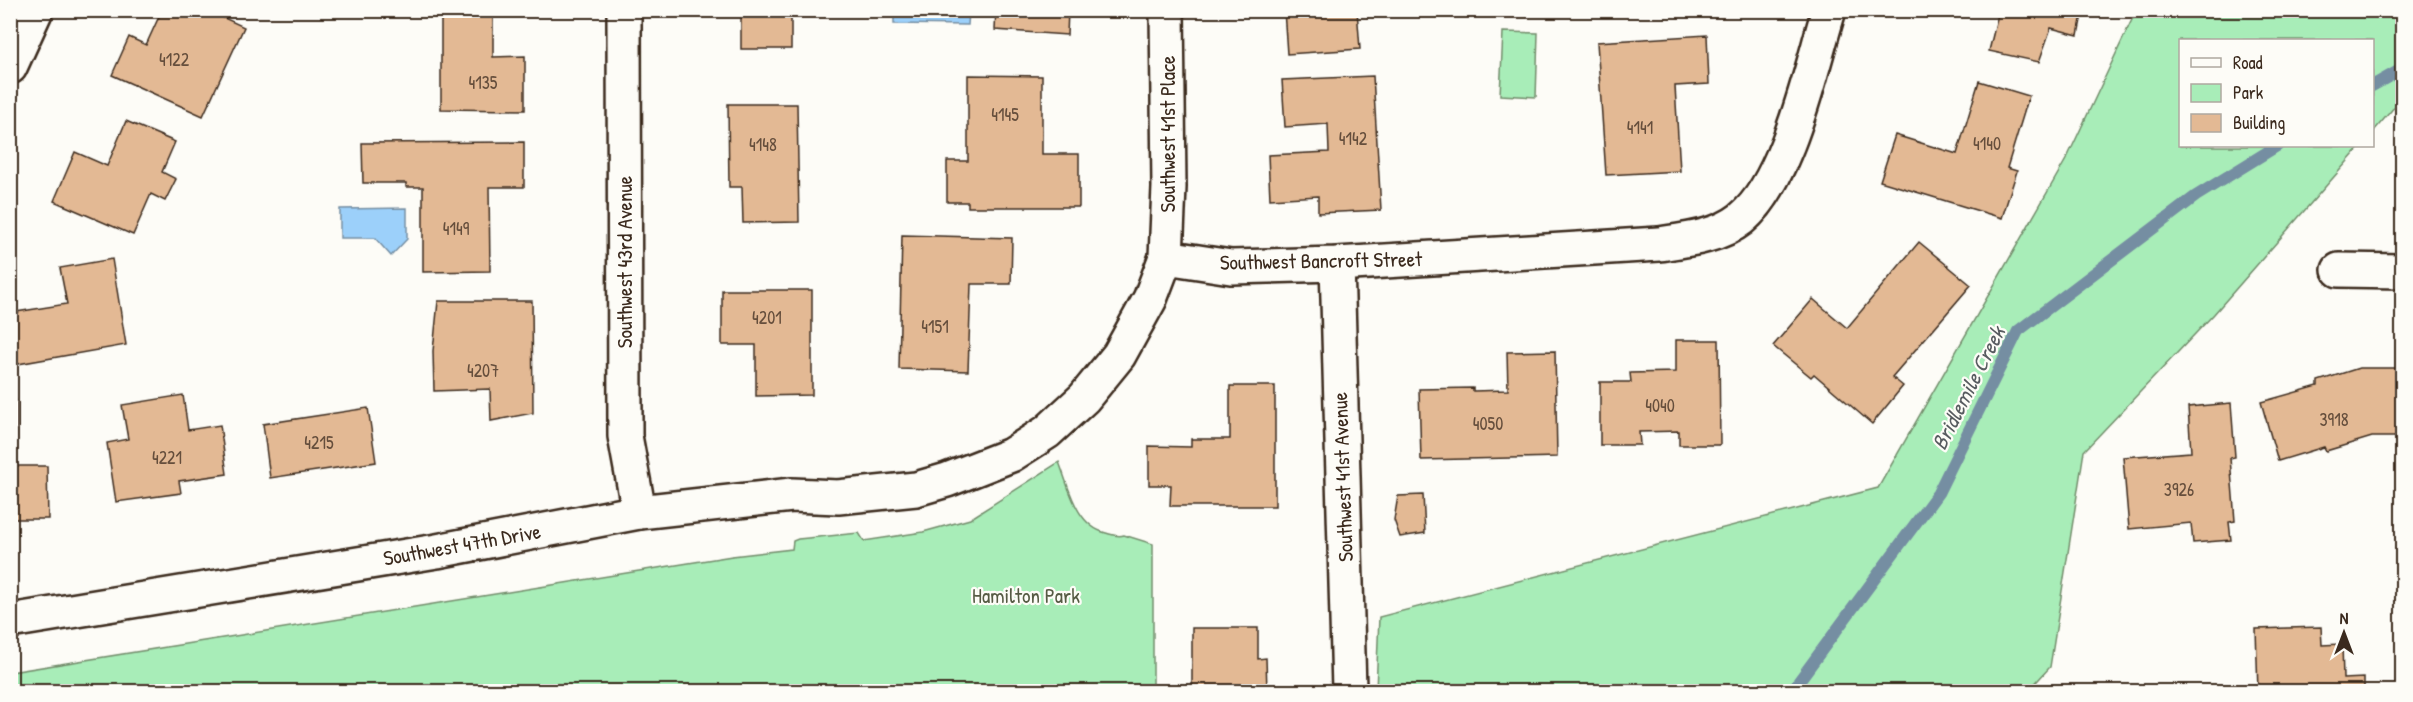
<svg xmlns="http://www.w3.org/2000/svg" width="2413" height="702" font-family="'Patrick Hand',sans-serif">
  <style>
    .green { fill: #a8edb8; stroke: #728c6b; stroke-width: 1.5 }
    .water { fill: #9cd0fa; stroke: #758ea2; stroke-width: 1.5 }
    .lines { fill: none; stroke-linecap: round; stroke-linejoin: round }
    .stream { stroke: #758ea2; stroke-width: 12 }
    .building { fill: #e3b994; stroke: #3b2a1e; stroke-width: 1.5 }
    .street-casing { stroke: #3b2a1e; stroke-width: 38 }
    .street { stroke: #fdfcf7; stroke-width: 33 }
    .labels { text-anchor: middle; stroke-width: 4.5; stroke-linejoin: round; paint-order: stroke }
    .number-label { font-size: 18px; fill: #654e3c }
    .street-label { font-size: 21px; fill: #3b2a1e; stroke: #fdfcf7 }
    .park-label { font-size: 21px; fill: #565b44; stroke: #fdfcf7 }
    .water-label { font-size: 22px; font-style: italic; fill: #585c60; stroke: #fdfcf7 }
  </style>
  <rect width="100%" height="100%" fill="#fdfcf7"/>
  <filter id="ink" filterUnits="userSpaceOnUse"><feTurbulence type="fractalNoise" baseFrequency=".0167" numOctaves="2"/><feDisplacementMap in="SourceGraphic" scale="12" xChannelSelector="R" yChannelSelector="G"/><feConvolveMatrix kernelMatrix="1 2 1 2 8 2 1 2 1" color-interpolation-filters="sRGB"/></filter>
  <g filter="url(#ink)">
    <g class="green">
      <path d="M2136,11H2402V98L2373,132L2372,40H2180V146H2361L2214,314L2084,451L2050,667L2028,691H1376L1379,617L1878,488L2068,156Z"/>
      <path d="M1503,32L1538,33L1536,97L1500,95Z"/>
      <path d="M1059,462C1069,487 1076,526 1106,533C1113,535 1118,537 1124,535L1153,544V691H11V672L732,556L792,549L793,541L798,539L859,533L864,541L923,532L970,519Z"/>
    </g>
    <g class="water">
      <path d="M894,11H969L968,25L894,24Z"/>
      <path d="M407,208V239L391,256L375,238H340V209Z"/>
    </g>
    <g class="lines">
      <g class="stream">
        <path d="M2372,86L2402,69"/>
        <path d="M1788,692L1796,685L1938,493L2018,331L2196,196L2277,146"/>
      </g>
    </g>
    <g class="building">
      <path d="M162,10H207L244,27L203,116L112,75L129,37L146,45Z"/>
      <path d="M441,10H493V57L525,56V110L441,109Z"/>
      <rect x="741" y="10" width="50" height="39"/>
      <path d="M996,10H1068L1067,35L995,30Z"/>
      <path d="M1284,10H1357L1360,49L1287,54Z"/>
      <path d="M1999,10H2083L2078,35L2051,28L2039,62L1989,51Z"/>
      <path d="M1707,35L1709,84L1675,86L1680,171L1606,175L1597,42Z"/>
      <path d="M968,75L1042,76V154H1079V207H968V202H947V161H968Z"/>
      <path d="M1373,76L1381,210L1318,213V196L1270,199L1268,155L1329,152L1328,124L1285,127L1282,80Z"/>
      <path d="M1979,81L2029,96L2007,168L2017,171L2002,218L1880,181L1895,135L1957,154Z"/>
      <path d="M728,104H797L799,222L743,223L742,187H729Z"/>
      <path d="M126,121L175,142L162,172L176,179L165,201L151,194L133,235L54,201L75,152L107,166Z"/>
      <path d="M524,142V187H489L490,271L423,272V187H406V183H363L362,143Z"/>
      <path d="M902,235L1012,238L1011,284H971L968,371L899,369Z"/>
      <path d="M1919,242L1971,285L1892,377L1903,386L1872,424L1814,374L1811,377L1773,346L1813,299L1847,328Z"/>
      <path d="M112,259L126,345L12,365L10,313L67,304L60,268Z"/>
      <path d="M722,290H812V395L756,396V345H722Z"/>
      <path d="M438,301H532L533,413L491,421L490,389L434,391L433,351Z"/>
      <path d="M1676,340H1719L1720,445H1679V431L1639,432L1640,445H1600V382H1631L1630,373L1676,372Z"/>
      <path d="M1555,351L1557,457L1421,460L1419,389L1473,388V391L1508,390L1507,352Z"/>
      <path d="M2359,368H2402V437H2372L2326,451L2324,447L2278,461L2261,402L2318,386V381Z"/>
      <path d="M1230,386H1275V506H1170L1171,485H1149V446L1191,447V439H1230Z"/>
      <path d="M183,395L188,430L220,425L227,474L179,481L181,493L116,502L107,443L128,439L122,405Z"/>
      <path d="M10,400H16V466H47L48,519H10Z"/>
      <path d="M2231,403L2235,457L2230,458L2235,521L2229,522L2231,540L2193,543L2191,523L2129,529L2123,457L2191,452L2188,407Z"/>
      <path d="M368,408L376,462L270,478L263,424Z"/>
      <path d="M1423,495L1425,533L1400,537L1394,520L1398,496Z"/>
      <path d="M2321,627L2322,645L2342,644L2343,679L2364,678V692H2245L2258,691L2256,629Z"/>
      <path d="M1192,628H1258V659L1266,658L1267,692H1192Z"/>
    </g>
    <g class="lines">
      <defs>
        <g id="street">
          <path d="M624,10L625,436L639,512"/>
          <path d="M10,67L36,10"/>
          <path d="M1166,257L1231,267L1337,264L1659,244C1686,240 1718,237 1741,219C1788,181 1811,68 1829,10"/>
          <path d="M1337,264L1349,689"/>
          <path d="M2339,270L2402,271"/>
          <path d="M10,621L437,551L639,512L792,495L838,497L916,489L947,480L1011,455L1047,432L1084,398L1119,355L1150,299L1166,257L1169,187L1167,10"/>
        </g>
      </defs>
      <use href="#street" class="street-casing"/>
      <use href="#street" class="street"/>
    </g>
  </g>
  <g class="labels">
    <g class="number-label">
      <text x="174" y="66">4122</text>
      <text x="483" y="89">4135</text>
      <text x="1005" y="121">4145</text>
      <text x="1640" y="134">4141</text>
      <text x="1353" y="145">4142</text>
      <text x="1987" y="150">4140</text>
      <text x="763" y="151">4148</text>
      <text x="456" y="235">4149</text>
      <text x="767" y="324">4201</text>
      <text x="935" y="333">4151</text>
      <text x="483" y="377">4207</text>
      <text x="1660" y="412">4040</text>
      <text x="2334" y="426">3918</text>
      <text x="1488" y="430">4050</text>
      <text x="319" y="449">4215</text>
      <text x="167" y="464">4221</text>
      <text x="2179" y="496">3926</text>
    </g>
    <g class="street-label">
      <text transform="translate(1168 134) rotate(-90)" y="7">Southwest 41st Place</text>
      <text transform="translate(1321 261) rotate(-1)" y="7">Southwest Bancroft Street</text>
      <text transform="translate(625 262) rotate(-90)" y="7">Southwest 43rd Avenue</text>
      <text transform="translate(1343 477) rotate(-92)" y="7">Southwest 41st Avenue</text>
      <text transform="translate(462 545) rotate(-10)" y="7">Southwest 47th Drive</text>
    </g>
    <g class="park-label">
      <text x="1026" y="603">Hamilton Park</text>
    </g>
    <g class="water-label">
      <text transform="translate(1968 388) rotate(-63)" y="8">Bridlemile Creek</text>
    </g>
  </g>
  <rect width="2413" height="702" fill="none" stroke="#fdfcf7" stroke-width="36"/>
  <rect x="18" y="18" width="2377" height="666" fill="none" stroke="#3b2a1e" stroke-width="2" filter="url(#ink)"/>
  <rect x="2179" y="39" width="195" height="108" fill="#fdfcf7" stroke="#afa8a0" stroke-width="1.5"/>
  <rect x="2191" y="58" width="30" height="9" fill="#fdfcf7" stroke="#afa8a0" stroke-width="1.5"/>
  <text x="2233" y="69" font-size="18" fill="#3b2a1e">Road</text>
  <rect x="2191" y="84" width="30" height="18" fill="#a8edb8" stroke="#afa8a0" stroke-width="1.5"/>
  <text x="2233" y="99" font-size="18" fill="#3b2a1e">Park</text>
  <rect x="2191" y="114" width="30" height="18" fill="#e3b994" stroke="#afa8a0" stroke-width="1.5"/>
  <text x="2233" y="129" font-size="18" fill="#3b2a1e">Building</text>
  <g transform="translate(2344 633)" stroke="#fdfcf7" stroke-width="4.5" paint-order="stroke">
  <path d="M0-4.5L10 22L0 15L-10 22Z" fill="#3b2a1e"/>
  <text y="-9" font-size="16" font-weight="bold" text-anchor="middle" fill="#3b2a1e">N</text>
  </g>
</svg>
